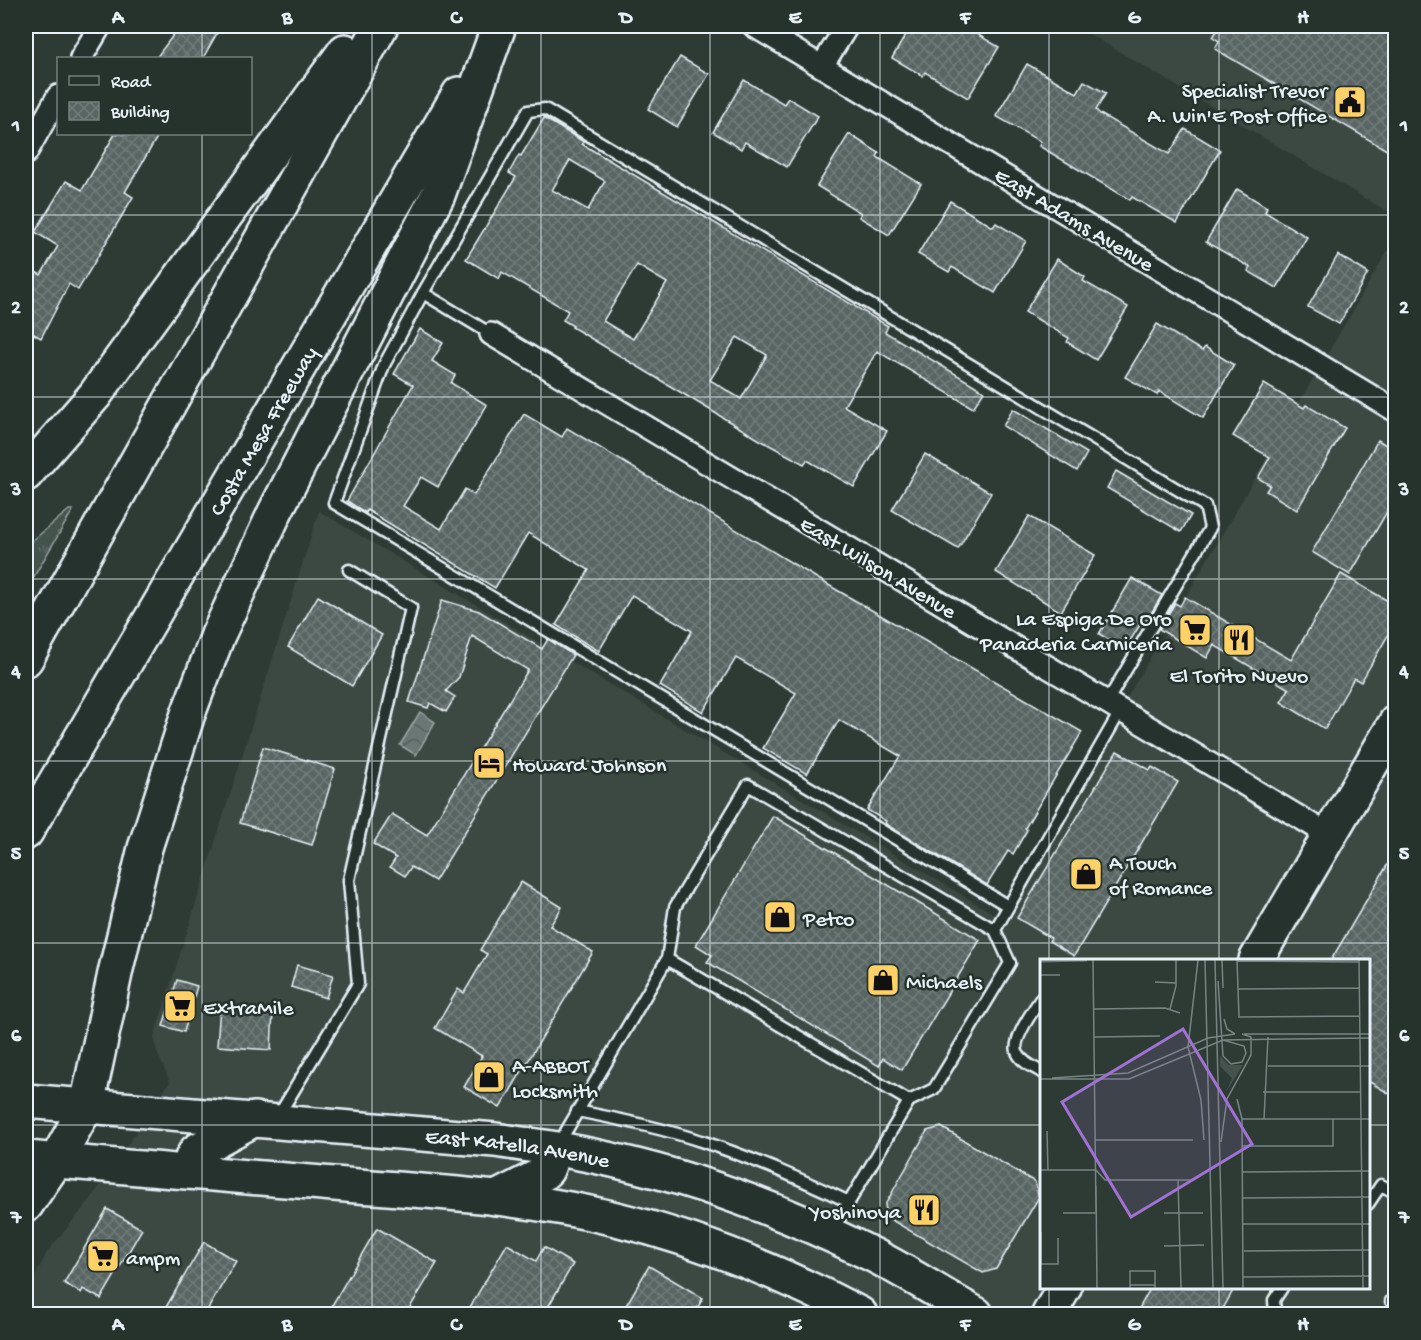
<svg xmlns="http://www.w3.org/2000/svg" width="1421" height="1340" font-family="'Gochi Hand',sans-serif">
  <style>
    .built { fill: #3b4843; fill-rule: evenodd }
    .grass { fill: url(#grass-tufts); stroke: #96a2a3; stroke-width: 1.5 }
    .water { fill: url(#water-waves); stroke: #9da8a9; stroke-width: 1.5 }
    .building { fill: url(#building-cross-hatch); stroke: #e8f1f8; stroke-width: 1.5; fill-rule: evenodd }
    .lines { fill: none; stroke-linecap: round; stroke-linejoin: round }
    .service-casing { stroke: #e8f1f8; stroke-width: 15 }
    .minor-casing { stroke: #e8f1f8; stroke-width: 26 }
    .primary-casing { stroke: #e8f1f8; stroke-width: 38 }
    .motorway-casing { stroke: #e8f1f8; stroke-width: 38 }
    .service { stroke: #26332d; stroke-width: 10 }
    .minor { stroke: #26332d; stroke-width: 21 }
    .primary { stroke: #26332d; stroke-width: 33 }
    .motorway { stroke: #26332d; stroke-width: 33 }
    .grid { fill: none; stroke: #e8f1f8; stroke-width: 1.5; stroke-opacity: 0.55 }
    .labels { text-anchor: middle; stroke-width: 5; stroke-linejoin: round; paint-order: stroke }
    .poi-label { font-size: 22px; fill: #e8f1f8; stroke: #26332d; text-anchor: start }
    .street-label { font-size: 22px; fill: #e8f1f8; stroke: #26332d }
    .inset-river { fill: none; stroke: #6b7775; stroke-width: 3 }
    .inset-road { fill: none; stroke: #788483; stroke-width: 1.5 }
    .view { fill: #a171d3; fill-opacity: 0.15; stroke: #a171d3; stroke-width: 3 }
    .inset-edge { fill: none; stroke: #e8f1f8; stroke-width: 3 }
    .neatline { fill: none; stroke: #e8f1f8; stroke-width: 2 }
    .grid-label { font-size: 20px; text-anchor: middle; font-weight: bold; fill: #e8f1f8 }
  </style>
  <defs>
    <pattern id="grass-tufts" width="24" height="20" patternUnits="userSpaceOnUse" patternTransform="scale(1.5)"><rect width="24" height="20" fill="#45524e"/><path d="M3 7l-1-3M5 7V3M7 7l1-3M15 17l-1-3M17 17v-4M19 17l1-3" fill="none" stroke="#606b68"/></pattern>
    <pattern id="water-waves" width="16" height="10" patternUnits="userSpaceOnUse" patternTransform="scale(1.5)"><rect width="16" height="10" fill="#6b7775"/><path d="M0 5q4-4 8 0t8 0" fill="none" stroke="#586060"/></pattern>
    <pattern id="building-cross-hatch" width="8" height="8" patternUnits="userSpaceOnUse" patternTransform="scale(1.5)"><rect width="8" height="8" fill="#596563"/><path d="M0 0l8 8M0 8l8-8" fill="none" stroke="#717c7a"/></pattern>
  </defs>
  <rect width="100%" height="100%" fill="#2e3b35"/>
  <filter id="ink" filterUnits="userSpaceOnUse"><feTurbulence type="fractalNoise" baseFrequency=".0167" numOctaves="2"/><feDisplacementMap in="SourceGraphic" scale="12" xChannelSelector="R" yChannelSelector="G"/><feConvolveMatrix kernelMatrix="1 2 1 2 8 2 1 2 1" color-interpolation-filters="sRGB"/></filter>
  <g filter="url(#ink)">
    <g class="built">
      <path d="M1076,26H1395V216Z"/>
      <path d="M1395,238V1314H29L26,1293L48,1251L90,1200L170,1082L157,1052L154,1037L319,511L999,917ZM1042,960H1368V1288H1042Z"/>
    </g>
    <path class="grass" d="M69,510H73L26,590V546Z"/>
    <path class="water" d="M420,712L435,722L416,755L400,745Z"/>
    <g class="building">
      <path d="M180,26H221L203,58H156Z"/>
      <path d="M911,26H963L999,47L968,98L925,72L923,76L892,58Z"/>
      <path d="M1220,26H1395V155L1215,49L1219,41L1213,37Z"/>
      <path d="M680,57L709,74L677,127L648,109Z"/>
      <path d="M1027,64L1077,93L1084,81L1106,93L1096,110L1100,114L1169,154L1185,129L1220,150L1177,223L1132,197L1130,200L1083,172L1039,146L1041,142L996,116Z"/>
      <path d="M744,80L784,104L788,98L818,116L787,167L745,142L741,149L713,132Z"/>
      <path d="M544,118L584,142L582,144L888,326L885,332L984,391L973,408L877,351L844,406L887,431L854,487L807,460L804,464L760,440L572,327L573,326L563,320L568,311L502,272L499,279L466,259L516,177L509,173L519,155L521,156ZM570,160L605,181L588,210L552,190ZM637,265L667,283L633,339L603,321ZM737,337L767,355L741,399L710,380Z"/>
      <path d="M115,134H159L125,192L133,197L78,290L69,284L41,338L26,330V286L34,271L41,275L58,246L35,232L66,181L82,190Z"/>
      <path d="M849,134L879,153L877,157L921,184L889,235L859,217L861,213L817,186Z"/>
      <path d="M1237,189L1267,207L1265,212L1307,237L1277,288L1248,271L1250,267L1206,242Z"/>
      <path d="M950,201L993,227L996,223L1026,241L995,293L952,267L949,272L918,254Z"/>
      <path d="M1338,255L1368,273L1339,324L1308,307Z"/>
      <path d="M1057,259L1085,277L1083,281L1128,307L1096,360L1067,342L1069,338L1025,312Z"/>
      <path d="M1157,324L1202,351L1205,347L1234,365L1203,418L1159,391L1157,395L1125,377Z"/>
      <path d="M420,329L443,343L432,361L455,375L451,383L487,405L438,487L421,477L403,506L441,529L465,489L474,495L524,414L562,437L567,428L830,586L1082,732L1025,828L1027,830L1013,854L1008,851L987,885L892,828L885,823L886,821L867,810L900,756L839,720L807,774L763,748L796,693L736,658L703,712L660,686L692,631L632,595L599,651L582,641L556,625L589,570L528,533L495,588L367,510L366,513L347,501L413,385L394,374Z"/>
      <path d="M1264,384L1304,408L1306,405L1345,428L1297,510L1266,491L1270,485L1258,478L1270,457L1233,436Z"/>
      <path d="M1013,409L1087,453L1077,471L1003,426Z"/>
      <path d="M1378,440L1395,451V498L1350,575L1312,552Z"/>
      <path d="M925,454L991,493L958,549L892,510Z"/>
      <path d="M1116,471L1191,515L1181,532L1107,488Z"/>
      <path d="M1029,516L1095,555L1061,612L996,572Z"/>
      <path d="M1341,574L1395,605V623L1361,682L1354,678L1325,729L1281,702L1289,689L1214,645L1207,658L1159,629L1175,603L1180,606L1185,597L1291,660Z"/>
      <path d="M1132,578L1162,595L1146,622L1143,620L1125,649L1099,634Z"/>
      <path d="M318,596L382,635L352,686L288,647Z"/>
      <path d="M442,600L479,611L542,649L548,639L573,655L435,881L411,867L405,876L390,867L396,858L373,844L392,814L427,835L528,670L472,636L459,677L446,691L455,697L446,712L430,703L428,708L409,702Z"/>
      <path d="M263,747L335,769L312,845L240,823Z"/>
      <path d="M1117,751L1150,770L1152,767L1178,782L1074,956L1049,941L1051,938L1017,918Z"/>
      <path d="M773,816L980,940L902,1070L883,1058L879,1066L707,962L712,955L696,945Z"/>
      <path d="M1395,852V1097L1368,1081V960H1331Z"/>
      <path d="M521,882L562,907L550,926L593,952L500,1108L464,1087L482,1056L435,1028L458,989L464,993L487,954L480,950Z"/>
      <path d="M297,965L333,975L326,998L291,987Z"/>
      <path d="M177,980L197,986L184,1032L163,1026Z"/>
      <path d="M220,1007L273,1011L271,1050L217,1046Z"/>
      <path d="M941,1127L1035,1182L1039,1197L996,1269L983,1273L888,1218L885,1205L927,1131Z"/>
      <path d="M107,1209L142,1229L101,1299L83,1289L81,1293L64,1283Z"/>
      <path d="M377,1228L437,1263L406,1314H327Z"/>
      <path d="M204,1242L236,1261L205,1314H162Z"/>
      <path d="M507,1244L536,1261L544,1247L573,1264L544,1314H466Z"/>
      <path d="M649,1266L703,1298L694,1314H621Z"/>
      <path d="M1151,1287H1235L1220,1314H1136Z"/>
    </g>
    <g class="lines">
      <defs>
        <g id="service">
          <path d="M423,293L384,365L334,503L1008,906"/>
          <path d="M491,334L423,293L528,111L545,109L1205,506L1210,528L1107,702"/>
          <path d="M667,959L675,907L748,785L995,930"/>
          <path d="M1042,997C1034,1009 1010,1042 1018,1054C1023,1063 1033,1067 1042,1072"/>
          <path d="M909,1101L934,1089L1010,963L995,930L1121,710"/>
          <path d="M577,1111C619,1119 661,1128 701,1141C752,1158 801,1179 849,1202"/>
          <path d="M277,1118L358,984L349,880L411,608L349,570"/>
          <path d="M558,1145L667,959L909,1101L832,1231"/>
          <path d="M1368,1204L1381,1185L1396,1193"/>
          <path d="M1396,1294L1391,1301L1396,1304"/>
          <path d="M1275,1314L1274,1300L1282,1288"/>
        </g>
        <g id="minor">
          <path d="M754,26L1396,411"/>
          <path d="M81,58L100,26"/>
          <path d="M822,66L847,26"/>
          <path d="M26,153L58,96"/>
          <path d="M491,334L1329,835"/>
        </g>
        <g id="primary">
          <path d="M1256,960L1396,722"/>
          <path id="s1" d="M26,1101L495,1140C526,1145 558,1148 589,1155C687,1175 780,1209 869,1253C906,1271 940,1294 976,1314"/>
          <path d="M26,1158C132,1168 239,1176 346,1185C437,1192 528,1197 616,1219C702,1240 782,1273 860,1314"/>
          <path d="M190,1171L192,1158L196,1151L255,1119"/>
          <path d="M496,1198L541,1175L547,1170L555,1149"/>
          <path d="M1049,1314L1064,1288"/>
        </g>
        <g id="motorway">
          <path d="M26,474L95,395L345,51"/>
          <path d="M26,659L381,26"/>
          <path id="s2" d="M26,832L459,94"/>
          <path d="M26,1205L56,1161L87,1105L116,969L145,848L188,714L218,635L275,512L438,195L499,26"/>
        </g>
      </defs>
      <use href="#service" class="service-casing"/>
      <use href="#minor" class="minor-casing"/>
      <use href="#primary" class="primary-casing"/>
      <use href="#motorway" class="motorway-casing"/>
      <use href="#service" class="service"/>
      <use href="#minor" class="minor"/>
      <use href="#primary" class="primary"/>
      <use href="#motorway" class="motorway"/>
    </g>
  </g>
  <path class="grid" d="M202,26V58M372,26V1314M541,26V1314M710,26V1314M880,26V1314M1049,26V960M1219,26V960M202,134V1314M26,215H1396M26,397H1396M26,579H1396M26,761H1396M26,943H1396M26,1125H1042M1368,1125H1396M1049,1288V1314M1219,1288V1314"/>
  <defs>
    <symbol id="civic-square" viewBox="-11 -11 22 22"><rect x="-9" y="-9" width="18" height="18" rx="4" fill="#ffd166" stroke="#26332d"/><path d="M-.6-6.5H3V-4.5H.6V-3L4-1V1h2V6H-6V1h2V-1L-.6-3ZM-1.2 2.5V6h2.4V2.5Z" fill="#111"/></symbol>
    <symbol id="supermarket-square" viewBox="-11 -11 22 22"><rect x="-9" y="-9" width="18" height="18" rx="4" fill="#ffd166" stroke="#26332d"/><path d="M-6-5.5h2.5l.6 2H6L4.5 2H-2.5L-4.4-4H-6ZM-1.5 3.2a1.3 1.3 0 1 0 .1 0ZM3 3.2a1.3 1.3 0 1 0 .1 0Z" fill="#111"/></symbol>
    <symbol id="restaurant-square" viewBox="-11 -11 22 22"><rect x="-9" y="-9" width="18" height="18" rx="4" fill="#ffd166" stroke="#26332d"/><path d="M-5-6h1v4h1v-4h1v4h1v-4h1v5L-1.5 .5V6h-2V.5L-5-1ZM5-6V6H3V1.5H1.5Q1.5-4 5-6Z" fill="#111"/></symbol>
    <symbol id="hotel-square" viewBox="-11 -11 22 22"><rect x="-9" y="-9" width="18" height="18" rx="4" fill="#ffd166" stroke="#26332d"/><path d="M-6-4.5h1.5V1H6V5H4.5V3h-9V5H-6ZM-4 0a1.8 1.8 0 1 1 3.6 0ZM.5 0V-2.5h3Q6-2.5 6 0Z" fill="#111"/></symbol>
    <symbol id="shop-square" viewBox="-11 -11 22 22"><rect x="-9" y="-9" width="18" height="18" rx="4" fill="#ffd166" stroke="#26332d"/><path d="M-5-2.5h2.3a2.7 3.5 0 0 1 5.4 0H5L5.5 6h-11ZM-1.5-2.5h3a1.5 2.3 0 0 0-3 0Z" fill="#111"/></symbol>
  </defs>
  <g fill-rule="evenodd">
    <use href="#civic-square" x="1331" y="83" width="38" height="38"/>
    <use href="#supermarket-square" x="1176" y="611" width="38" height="38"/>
    <use href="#restaurant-square" x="1220" y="621" width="38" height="38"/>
    <use href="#hotel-square" x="470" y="744" width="38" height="38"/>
    <use href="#shop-square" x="1067" y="855" width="38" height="38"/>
    <use href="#shop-square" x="761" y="898" width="38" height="38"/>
    <use href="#shop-square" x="864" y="961" width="38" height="38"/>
    <use href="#supermarket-square" x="161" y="987" width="38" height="38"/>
    <use href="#shop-square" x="470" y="1058" width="38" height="38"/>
    <use href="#restaurant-square" x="905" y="1191" width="38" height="38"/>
    <use href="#supermarket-square" x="84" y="1237" width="38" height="38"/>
  </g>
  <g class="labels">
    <g class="poi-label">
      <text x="1327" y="97" text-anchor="end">Specialist Trevor<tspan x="1327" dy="25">A. Win'E Post Office</tspan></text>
      <text x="1172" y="625" text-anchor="end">La Espiga De Oro<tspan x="1172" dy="25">Panaderia Carniceria</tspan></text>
      <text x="1239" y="682" text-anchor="middle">El Torito Nuevo</text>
      <text x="512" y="771">Howard Johnson</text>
      <text x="1109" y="869">A Touch<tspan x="1109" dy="25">of Romance</tspan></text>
      <text x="803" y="925">Petco</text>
      <text x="906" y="988">Michaels</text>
      <text x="203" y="1014">ExtraMile</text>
      <text x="512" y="1072">A-ABBOT<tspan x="512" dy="25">Locksmith</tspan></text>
      <text x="901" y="1218" text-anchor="end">Yoshinoya</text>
      <text x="126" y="1264">ampm</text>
    </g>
    <g class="street-label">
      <text transform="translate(1075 218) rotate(31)" y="8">East Adams Avenue</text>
      <text dy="8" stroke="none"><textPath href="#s2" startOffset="466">Costa Mesa Freeway</textPath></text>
      <text transform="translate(879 566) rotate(31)" y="8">East Wilson Avenue</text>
      <text dy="8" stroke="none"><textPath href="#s1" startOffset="494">East Katella Avenue</textPath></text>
    </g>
  </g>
  <g transform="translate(1040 959)">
    <rect width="330" height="330" fill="#2e3b35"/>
    <path d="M180,97L189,106H203L186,133L192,119L180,107Z" fill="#45524e"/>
    <path class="inset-river" d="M0,2L47,1"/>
    <path class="inset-road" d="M53,1L56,253M158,1L148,88L161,141L164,181M165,1L173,329M175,1L183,329M182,1L183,29M197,1L199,58L320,57M319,1L323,329M197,2L319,3M0,16H20M178,22L183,97L191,105L202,103L206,94L204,87L183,81M115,23L136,24M198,30L319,29M54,50L125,49L140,54M130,50L136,27V1M184,60L187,70L195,75M204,75H330M54,78L120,77M228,107H330M12,119L88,114L168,79L195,75M0,120H89L183,81L330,79M223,133H320M197,140L202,160L203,329M202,160H330M224,160L228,78M7,172L8,211M55,181H153M181,183L187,140L211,96V78L202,75M202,187H293V160M0,211H56L65,221H151M202,213L330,212M138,221L141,329M56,227L57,329M203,239L330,238M23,254H56M124,254H163M203,265H330M124,287L164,286M204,292L330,291M0,305H18V279M1,305V273M203,318L330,317M90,326H115M90,329V312H115V329"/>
    <path class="view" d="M143,70L212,185L91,258L22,143Z"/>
    <rect width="330" height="330" class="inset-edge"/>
  </g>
  <rect width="1421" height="1340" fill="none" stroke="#26332d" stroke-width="66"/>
  <rect x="57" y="57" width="195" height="78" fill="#26332d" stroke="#747f7e" stroke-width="1.5"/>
  <rect x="69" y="76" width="30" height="9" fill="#26332d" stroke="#747f7e" stroke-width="1.5"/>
  <text x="111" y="87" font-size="18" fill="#e8f1f8">Road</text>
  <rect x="69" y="102" width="30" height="18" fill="url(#building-cross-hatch)" stroke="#747f7e" stroke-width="1.5"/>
  <text x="111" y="117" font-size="18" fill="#e8f1f8">Building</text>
  <rect x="33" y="33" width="1355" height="1274" class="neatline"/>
  <g class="grid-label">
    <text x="118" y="23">A</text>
    <text x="287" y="23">B</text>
    <text x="456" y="23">C</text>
    <text x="626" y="23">D</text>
    <text x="795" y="23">E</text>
    <text x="965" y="23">F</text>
    <text x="1134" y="23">G</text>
    <text x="1303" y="23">H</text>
    <text x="16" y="131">1</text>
    <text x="1404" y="131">1</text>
    <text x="16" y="313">2</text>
    <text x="1404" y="313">2</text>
    <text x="16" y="495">3</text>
    <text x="1404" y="495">3</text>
    <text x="16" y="677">4</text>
    <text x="1404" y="677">4</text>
    <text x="16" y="859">5</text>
    <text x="1404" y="859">5</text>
    <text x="16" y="1041">6</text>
    <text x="1404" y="1041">6</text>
    <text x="16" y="1223">7</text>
    <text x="1404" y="1223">7</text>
    <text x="118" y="1330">A</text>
    <text x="287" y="1330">B</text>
    <text x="456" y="1330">C</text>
    <text x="626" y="1330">D</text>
    <text x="795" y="1330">E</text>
    <text x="965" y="1330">F</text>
    <text x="1134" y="1330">G</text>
    <text x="1303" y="1330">H</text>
  </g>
</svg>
